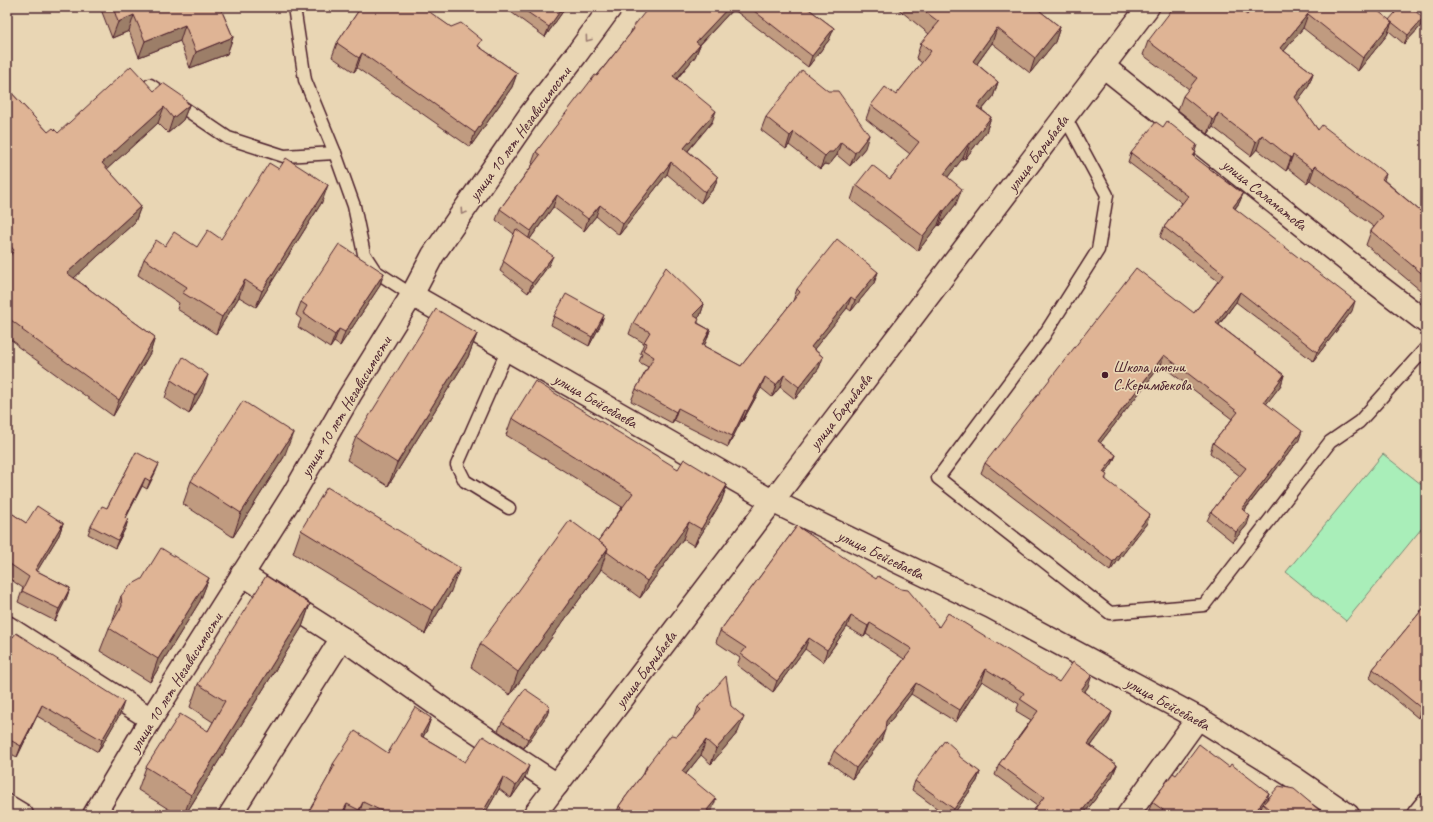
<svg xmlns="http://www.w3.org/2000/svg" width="1433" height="822" font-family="Caveat,sans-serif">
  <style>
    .green { fill: #a9eeb9; stroke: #7a8672 }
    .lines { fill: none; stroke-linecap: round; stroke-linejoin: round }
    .service-casing { stroke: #4a1f2b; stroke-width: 15 }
    .minor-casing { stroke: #4a1f2b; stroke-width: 25 }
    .tertiary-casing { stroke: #4a1f2b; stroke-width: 25 }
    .service { stroke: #e9d6b4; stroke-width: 12 }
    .minor { stroke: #e9d6b4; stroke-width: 22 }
    .tertiary { stroke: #e9d6b4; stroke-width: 22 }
    .wall { fill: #c09b80; stroke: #4a1f2b }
    .shaded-wall { fill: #9c7e68; stroke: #4a1f2b }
    .building { fill: #dfb495; stroke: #4a1f2b }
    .oneway { stroke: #9a7a70 }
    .poi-dot { fill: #4a1f2b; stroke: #e9d6b4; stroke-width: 1.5 }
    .labels { text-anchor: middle; stroke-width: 3.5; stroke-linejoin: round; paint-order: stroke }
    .street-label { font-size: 16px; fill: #4a1f2b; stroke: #e9d6b4 }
    .poi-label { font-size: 16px; fill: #4a1f2b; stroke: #e9d6b4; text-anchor: start }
  </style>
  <rect width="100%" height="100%" fill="#e9d6b4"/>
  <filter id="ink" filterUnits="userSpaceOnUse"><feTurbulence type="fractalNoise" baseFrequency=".025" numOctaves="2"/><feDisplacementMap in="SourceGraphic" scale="8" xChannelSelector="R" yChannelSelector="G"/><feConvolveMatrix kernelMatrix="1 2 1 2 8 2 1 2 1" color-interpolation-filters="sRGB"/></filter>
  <g filter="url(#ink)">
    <path class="green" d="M1383,454L1426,488V523L1346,621L1286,572Z"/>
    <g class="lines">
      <defs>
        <g id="service">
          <path d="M294,7L305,80L335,153L354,206L364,254L375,271L412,295"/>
          <path d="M150,85L228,138L284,156L335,153"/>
          <path d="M1065,117L1107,195L1098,250L1043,337L938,478L1110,613L1204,605L1330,442L1359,422L1426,348"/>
          <path d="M508,349L457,465L465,481L509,508"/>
        </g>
        <g id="minor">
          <path d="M1103,66L1375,283L1426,322"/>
          <path d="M412,295L772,501L991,607L1198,718L1293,777L1348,815"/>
          <path d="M242,574L342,638L447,712L557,785"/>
          <path d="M7,627L151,719"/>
          <path d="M7,806L22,815"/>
          <path d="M94,815L151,719L294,493L350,395L412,295L433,255L529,116L576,55L611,7"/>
          <path d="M230,815L342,638"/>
          <path d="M1128,815L1198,718"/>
          <path d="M1418,815L1426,805"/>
        </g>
        <path id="tertiary" d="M534,815L1148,7"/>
      </defs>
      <use href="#service" class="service-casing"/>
      <use href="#minor" class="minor-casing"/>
      <use href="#tertiary" class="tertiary-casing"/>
      <use href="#service" class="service"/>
      <use href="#minor" class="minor"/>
      <use href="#tertiary" class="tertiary"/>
    </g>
    <g class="wall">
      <path d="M100,7H220L233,37L227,54L190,68L180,41L139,57L129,31L112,38Z"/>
      <path d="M361,7H428L426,10L517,73L512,87L470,147L357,68L354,72L332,57L337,43Z"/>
      <path d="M504,7H566L545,37Z"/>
      <path d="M671,7H806L834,28L829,40L808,67L733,9L700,45L695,57L677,79L712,122L688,151L718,177L714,188L701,203L667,174L619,235L596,216L584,231L553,207L530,239L549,265L528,293L500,271L514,234L496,220L500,209L533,164L532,163L536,152L630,34L633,27Z"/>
      <path d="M896,7H1035L1060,27L1055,42L1030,73L992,43L977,64L998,82L993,97L982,110L991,117L986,132L965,159L963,158L947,178L956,204L939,226L938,225L918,251L851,200L856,185L890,179L910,154L866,119L871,105L896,95L922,63L916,58L921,43L929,34Z"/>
      <path d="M1253,7L1389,20L1420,27L1404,44L1389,31L1387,35L1358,71L1303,28L1284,51L1313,73L1308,87L1297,101L1318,130L1386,174L1384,180L1426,216V295L1366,245L1371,231L1374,227L1310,180L1307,183L1288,168L1286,171L1257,149L1251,156L1213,127L1208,134L1178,110L1183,96L1189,89L1143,55L1148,41L1247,15Z"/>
      <path d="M7,88L48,132L58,133L154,91L189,105L183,120L168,133L158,123L107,169L141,206L135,222L74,278L155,337L150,353L113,416L17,346V344L7,337Z"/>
      <path d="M766,117L865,148L850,166L837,155L829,165L824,164L820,169L789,145L786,149L761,130Z"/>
      <path d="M1163,127L1197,145L1195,151L1196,152L1194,157L1243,194L1239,203L1235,209L1352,311L1313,361L1236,302L1219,325L1284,375L1281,385L1266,404L1299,440L1244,511L1247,525L1233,542L1207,521L1211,512L1240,476L1210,453L1213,443L1232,419L1161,365L1100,443L1116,455L1112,464L1105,473L1106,480L1147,523L1110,571L981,473L985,463L1194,313L1218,281L1160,237L1164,227L1182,203L1128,162L1131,153Z"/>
      <path d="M322,202L256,307L239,297L216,334L177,309L179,303L138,275L144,259L165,246L197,247L221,239Z"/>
      <path d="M878,272L874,283L851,311L847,308L814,349L823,357L819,368L795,399L780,387L772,397L761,388L742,422L741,421L728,447L674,420L672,423L631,401L636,389L648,367L639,362L642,354L640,353L644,343L629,334L633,323L704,304L700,316L698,318V323L710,330L706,342L704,346L741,366L793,301L797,289Z"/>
      <path d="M384,273L379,287L340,346L334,342L330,348L298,327L301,319L296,315L301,302Z"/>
      <path d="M554,316L601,324L589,346L551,325Z"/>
      <path d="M477,334L468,357L388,486L347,460L356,437Z"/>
      <path d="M171,380L202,392L189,414L165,398Z"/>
      <path d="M512,418L678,469L727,485L721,502L694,546L683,539L640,598L601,569L600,571L510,695L471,667L480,644L598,541L622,507L506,435Z"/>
      <path d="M136,452L156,471L147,489L142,486L126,518L128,519L126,527L115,548L88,534L91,526L107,508Z"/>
      <path d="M284,457L233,537L183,504L191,481Z"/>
      <path d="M7,510L26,523H63L59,535L37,571L70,588L66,599L55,621L18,602L23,588L7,577Z"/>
      <path d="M797,526L939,627L1059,682L1088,687L1084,692L1112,712L1108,723L1091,746L1117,765L1112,777L1083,815H1030L1037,806L995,775L999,764L1031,720L1016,711L1019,704L982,681L956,722L911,694L885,728L881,741L852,779L829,762L834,751L904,659L866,634L864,637L847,627L823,662L805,649L773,692L737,665L740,658L716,642L720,631Z"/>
      <path d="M301,530L451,591L425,634L293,553Z"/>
      <path d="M209,578L200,601L150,682L100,651L109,628L113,621V619L121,596Z"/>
      <path d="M310,604L302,627L185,815H178L138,790L146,767L208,731L213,722L190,707L198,684Z"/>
      <path d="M1426,605V708L1418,718L1370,678L1373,669Z"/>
      <path d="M7,633L120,714L98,752L37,716L17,757L7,752Z"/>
      <path d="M550,706L547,715L524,748L498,731L502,722Z"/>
      <path d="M731,706L738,732L711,764L701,755L686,774L711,813L616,815L619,806L644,772L646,767L677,736L695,716L698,707Z"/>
      <path d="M427,730L423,737L465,762L525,778L511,798L499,789L484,815H361L359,814L358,815H304L308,813L329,776L333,764L388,753Z"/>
      <path d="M1229,767L1269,793L1266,801L1325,815H1259L1262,806L1256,815H1156L1149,810L1152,802L1176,775Z"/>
      <path d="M980,772L977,781L953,815H946L912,790L915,781Z"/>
    </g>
    <g class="shaded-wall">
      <path d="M424,7H428L419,22Z"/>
      <path d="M563,7H566L545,37L549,27Z"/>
      <path d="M729,7H734L733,9L692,53L696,42Z"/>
      <path d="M1308,14L1303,28L1275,62L1280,48Z"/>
      <path d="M134,15L129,31L112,38L118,22Z"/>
      <path d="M1423,18L1420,27L1404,44L1408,35Z"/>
      <path d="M1392,22L1387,35L1358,71L1363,58Z"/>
      <path d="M185,25L180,41L139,57L145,41Z"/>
      <path d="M1060,27L1055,42L1030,73L1035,58Z"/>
      <path d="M834,28L829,40L808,67L812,56Z"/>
      <path d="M997,28L992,43L968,76L973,61Z"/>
      <path d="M233,37L227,54L190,68L196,52Z"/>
      <path d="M700,45L695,57L669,88L673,76Z"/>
      <path d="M362,53L357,68L354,72L359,58Z"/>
      <path d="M517,73L512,87L470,147L475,133Z"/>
      <path d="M1313,73L1308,87L1290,111L1295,97Z"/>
      <path d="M998,82L993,97L972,121L977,107Z"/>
      <path d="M189,105L183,120L168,133L173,118Z"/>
      <path d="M164,107L158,123L96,179L102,163Z"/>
      <path d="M716,111L712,122L680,160L684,148Z"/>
      <path d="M1218,113L1213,127L1208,134L1213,120Z"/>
      <path d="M991,117L986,132L965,159L970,144Z"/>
      <path d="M794,132L789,145L786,149L790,136Z"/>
      <path d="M869,135L865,148L850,166L855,153Z"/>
      <path d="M1262,135L1257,149L1251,156L1256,142Z"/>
      <path d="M841,142L837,155L829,165L824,164L820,169L825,156L829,152Z"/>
      <path d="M969,143L963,158L938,189L944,174Z"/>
      <path d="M1293,155L1288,168L1286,171L1291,158Z"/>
      <path d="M671,162L667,174L619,235L623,224Z"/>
      <path d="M1315,166L1310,180L1307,183L1312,169Z"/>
      <path d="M718,177L714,188L701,203L705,192Z"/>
      <path d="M328,185L322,202L256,307L262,291Z"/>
      <path d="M962,189L956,204L939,226L944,211Z"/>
      <path d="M1243,194L1239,203L1229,216L1233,207Z"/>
      <path d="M557,195L553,207L527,243L531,231Z"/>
      <path d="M600,205L596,216L584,231L588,219Z"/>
      <path d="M141,206L135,222L62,289L67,273Z"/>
      <path d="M943,210L938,225L918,251L923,236Z"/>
      <path d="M553,256L549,265L528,293L532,283Z"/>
      <path d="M878,272L874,283L851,311L855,300Z"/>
      <path d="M384,273L379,287L340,346L345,332Z"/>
      <path d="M245,280L239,297L216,334L222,317Z"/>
      <path d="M1240,292L1236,302L1213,332L1216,323Z"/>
      <path d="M851,297L847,308L807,358L811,347Z"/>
      <path d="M1355,301L1352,311L1313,361L1317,352Z"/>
      <path d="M704,304L700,316L689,327L693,315Z"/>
      <path d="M604,315L601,324L589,346L592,337Z"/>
      <path d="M339,329L334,342L330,348L335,335Z"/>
      <path d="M710,330L706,342L698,356L702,345Z"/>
      <path d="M477,334L468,357L388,486L397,463Z"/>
      <path d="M155,337L150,353L113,416L119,400Z"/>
      <path d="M1164,355L1161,365L1094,451L1098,441Z"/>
      <path d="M823,357L819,368L795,399L799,387Z"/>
      <path d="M208,375L202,392L189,414L195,396Z"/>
      <path d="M784,375L780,387L772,397L776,385Z"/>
      <path d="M1284,375L1281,385L1261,411L1264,402Z"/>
      <path d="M765,377L761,388L742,422L747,411Z"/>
      <path d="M678,408L674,420L672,423L676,412Z"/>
      <path d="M745,410L741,421L728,447L732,436Z"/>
      <path d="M1302,431L1299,440L1238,518L1242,509Z"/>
      <path d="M293,433L284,457L233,537L241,513Z"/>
      <path d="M1116,455L1112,464L1100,481L1103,472Z"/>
      <path d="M159,464L156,471L147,489L150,481Z"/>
      <path d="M145,478L142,486L122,525L125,518Z"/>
      <path d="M727,485L721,502L694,546L701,529Z"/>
      <path d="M1150,514L1147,523L1110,571L1113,562Z"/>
      <path d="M1250,516L1247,525L1233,542L1236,532Z"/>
      <path d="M128,519L126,527L115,548L118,540Z"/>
      <path d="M689,522L683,539L640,598L647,581Z"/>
      <path d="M63,523L59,535L31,581L35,570Z"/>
      <path d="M608,548L600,571L510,695L518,672Z"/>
      <path d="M460,568L451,591L425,634L433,611Z"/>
      <path d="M209,578L200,601L150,682L158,659Z"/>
      <path d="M70,588L66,599L55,621L59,609Z"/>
      <path d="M310,604L302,627L185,815H184L191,795Z"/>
      <path d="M851,616L847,627L823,662L827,650Z"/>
      <path d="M870,623L866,634L864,637L868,626Z"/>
      <path d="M809,638L805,649L773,692L777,681Z"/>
      <path d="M986,669L982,681L956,722L960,710Z"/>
      <path d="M1092,675L1088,687L1077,701L1081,690Z"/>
      <path d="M916,683L911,694L882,732L886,721Z"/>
      <path d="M124,702L120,714L98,752L102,740Z"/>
      <path d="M1426,703V708L1418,718L1421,708Z"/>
      <path d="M42,705L37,716L17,757L21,746Z"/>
      <path d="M550,706L547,715L524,748L528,739Z"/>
      <path d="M1112,712L1108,723L1084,755L1088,744Z"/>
      <path d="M744,717L738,732L711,764L716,749Z"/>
      <path d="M431,718L427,730L416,748L421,736Z"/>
      <path d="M885,730L881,741L852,779L856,768Z"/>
      <path d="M706,740L701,755L676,786L682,771Z"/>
      <path d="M1117,765L1112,777L1083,815H1079Z"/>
      <path d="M529,766L525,778L511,798L516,786Z"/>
      <path d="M980,772L977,781L953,815H951L954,809Z"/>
      <path d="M503,777L499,789L484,815H481Z"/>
      <path d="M1269,793L1266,802L1263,804L1256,815H1253Z"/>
      <path d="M716,799L711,813L707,810Z"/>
      <path d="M363,802L359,814L358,815H357L359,810Z"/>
      <path d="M347,804L344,815H341Z"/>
    </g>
    <g class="building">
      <path d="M113,7H220L233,37L196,52L185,25L145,41L134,15L118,22Z"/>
      <path d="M361,7H424V8L451,27L461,23L482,40L478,46L517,73L475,133L362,53L359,58L337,43Z"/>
      <path d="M520,7H563L549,27Z"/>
      <path d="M649,7H669L670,8L671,7H729L696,42L700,45L673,76L716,111L684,148L718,177L705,192L671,162L623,224L600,205L588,219L557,195L531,231L500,209L540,155L536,152L595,75L597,76L634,29L633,27Z"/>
      <path d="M749,7H806L834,28L812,56Z"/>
      <path d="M919,7H1035L1060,27L1035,58L997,28L973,61L998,82L977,107L991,117L970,144L969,143L944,174L962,189L944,211L943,210L923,236L856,185L872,165L890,179L919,142L871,105L885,87L896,95L931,51L921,43L939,22Z"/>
      <path d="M1174,7H1236L1247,15L1253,7H1373L1392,22L1363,58L1308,14L1280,48L1313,73L1295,97L1318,130L1322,125L1386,174L1382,179L1426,216V277L1371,231L1383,216L1315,166L1312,169L1293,155L1291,158L1262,135L1256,142L1218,113L1213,120L1183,96L1197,78L1148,41Z"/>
      <path d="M1400,7H1411L1423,18L1408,35L1389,20Z"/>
      <path d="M131,66L154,91L163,83L182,96L189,105L173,118L164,107L102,163L141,206L67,273L155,337L119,400L22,330L23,329L7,317V260L14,250L7,242V167L9,165L7,163V88L48,132L53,128L58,133Z"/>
      <path d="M802,70L828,91H838L869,135L855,153L841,142L833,152H829L825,156L794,132L790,136L766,117Z"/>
      <path d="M1167,121L1197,145L1193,150L1196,152L1193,156L1243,194L1233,207L1355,301L1317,352L1240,292L1216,323L1284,375L1264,402L1302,431L1242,509L1250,516L1236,532L1211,512L1246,468L1213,443L1238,412L1164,355L1098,441L1116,455L1103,472L1107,475L1105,479L1150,514L1113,562L985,463L1136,268L1194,313L1224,274L1164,227L1188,196L1131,153L1156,122L1163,127Z"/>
      <path d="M286,158L328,185L262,291L245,280L222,317L183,293L187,287L144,259L156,240L165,246L174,232L197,247L208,230L221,239L269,163L279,169Z"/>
      <path d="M516,229L553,256L532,283L503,261Z"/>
      <path d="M837,239L878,272L855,300L851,297L811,347L823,357L799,387L784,375L776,385L765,377L747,411L745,410L732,436L678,408L676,412L636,389L654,357L643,350L647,343L644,342L650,332L633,323L666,267L704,304L693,315L699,319L697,323L710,330L702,345L741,366L800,292L797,289Z"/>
      <path d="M339,244L384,273L345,332L339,329L335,335L303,313L307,306L301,302Z"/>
      <path d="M566,294L604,315L592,337L554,316Z"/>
      <path d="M436,309L477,334L397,463L356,437Z"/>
      <path d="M183,357L208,375L195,396L171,380Z"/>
      <path d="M535,381L678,469L684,459L727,485L701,529L689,522L647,581L607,552L608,548L598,541L633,493L512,418Z"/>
      <path d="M243,401L293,433L241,513L191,481Z"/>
      <path d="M136,452L159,464L150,481L145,478L125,518L128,519L118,540L91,526L102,506L107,508Z"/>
      <path d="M327,487L460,568L433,611L301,530Z"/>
      <path d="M37,506L63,523L35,570L70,588L59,609L22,591L29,577L7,562V510L26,523Z"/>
      <path d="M570,520L608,548L518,672L480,644Z"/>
      <path d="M797,526L876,579L878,576L901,589L908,590L939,627L948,613L1059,682L1073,662L1092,675L1081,690L1112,712L1088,744L1117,765L1079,815H1030L1044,797L999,764L1038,711L1020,699L1024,693L986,669L960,710L916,683L886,721L885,730L856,768L834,751L912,649L870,623L868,626L851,616L827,650L809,638L777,681L741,654L746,648L720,631Z"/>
      <path d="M161,548L209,578L158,659L109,628L122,606L121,596L129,586L142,579Z"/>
      <path d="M266,576L310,604L191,795L146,767L180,714L208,731L225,701L198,684Z"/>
      <path d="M1426,605V703L1421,708L1373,669Z"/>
      <path d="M7,633L13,637L16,633L124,702L102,740L42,705L21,746L10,740L7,745Z"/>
      <path d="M726,676L731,706L744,717L716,749L706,740L682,771L716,799L707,810L715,815H616L621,808L619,806L647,768L646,767L671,735L677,736L701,710L698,707Z"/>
      <path d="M525,689L550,706L528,739L502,722Z"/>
      <path d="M415,707L431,718L421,736L465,762L483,736L529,766L516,786L503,777L481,815H390L363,802L359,810L347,804L341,815H304L306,812L308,813L335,765L333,764L355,731L388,753Z"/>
      <path d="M945,740L955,749L960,757L980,772L954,809L915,781Z"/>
      <path d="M1199,744L1229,767L1231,764L1269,793L1253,815H1170L1152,802L1173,773L1176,775Z"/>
      <path d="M1279,786L1294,789L1325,815H1276L1263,804Z"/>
    </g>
    <defs><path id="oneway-chevron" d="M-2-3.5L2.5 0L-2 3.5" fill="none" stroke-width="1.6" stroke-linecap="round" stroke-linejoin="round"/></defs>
    <g class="oneway">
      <use href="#oneway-chevron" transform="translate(588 39) rotate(126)"/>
      <use href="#oneway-chevron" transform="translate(463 212) rotate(124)"/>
    </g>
  </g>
  <circle class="poi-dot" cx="1105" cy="375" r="4"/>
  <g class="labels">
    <g class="street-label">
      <text transform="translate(519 133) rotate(-54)" y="6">улица 10 лет Независимости</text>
      <text transform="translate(1037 153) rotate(-53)" y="6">улица Барибаева</text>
      <text transform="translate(1265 194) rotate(39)" y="6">улица Саламатова</text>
      <text transform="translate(596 400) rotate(30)" y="6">улица Бейсебаева</text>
      <text transform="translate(345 406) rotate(-59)" y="6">улица 10 лет Независимости</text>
      <text transform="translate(840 411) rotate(-52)" y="6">улица Барибаева</text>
      <text transform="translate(881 554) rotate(26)" y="6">улица Бейсебаева</text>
      <text transform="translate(645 669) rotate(-53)" y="6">улица Барибаева</text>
      <text transform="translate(175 682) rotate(-58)" y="6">улица 10 лет Независимости</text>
      <text transform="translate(1168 703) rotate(29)" y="6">улица Бейсебаева</text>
    </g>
    <g class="poi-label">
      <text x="1113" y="372">Школа имени<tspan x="1113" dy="18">С.Керимбекова</tspan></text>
    </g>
  </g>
  <rect width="1433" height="822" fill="none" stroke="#e9d6b4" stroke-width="24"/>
  <rect x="12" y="12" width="1409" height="798" fill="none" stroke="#4a1f2b" stroke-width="1.5" filter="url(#ink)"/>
</svg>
